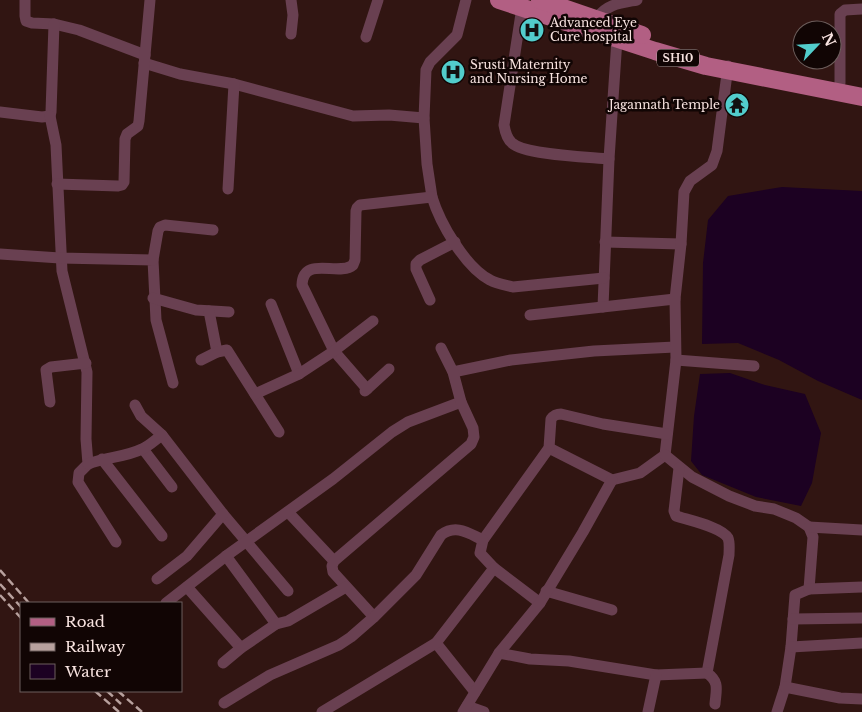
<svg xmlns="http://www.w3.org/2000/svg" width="862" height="712" font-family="'Libre Baskerville',serif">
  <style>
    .water { fill: #1c0122 }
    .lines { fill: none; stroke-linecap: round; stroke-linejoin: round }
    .minor { stroke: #694051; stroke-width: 11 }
    .primary { stroke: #b25f83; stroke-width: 18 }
    .rail { stroke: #b8a19e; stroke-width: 2.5; stroke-dasharray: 8 4; stroke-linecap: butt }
    .labels { text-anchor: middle; stroke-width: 5; stroke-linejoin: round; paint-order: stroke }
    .shield { fill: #110504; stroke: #b3a09e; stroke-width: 1 }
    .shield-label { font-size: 11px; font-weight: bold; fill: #f8e3e0 }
    .poi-label { font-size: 12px; fill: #f8e3e0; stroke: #110504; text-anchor: start }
  </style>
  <rect width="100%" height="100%" fill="#311512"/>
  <g class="water">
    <path d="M782,187L862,191V400L818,381L779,360L738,343L702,344L703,263L708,220L728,196Z"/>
    <path d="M730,373L765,385L805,394L821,433L812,483L801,506L756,497L702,475L691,461L694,416L700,374Z"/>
  </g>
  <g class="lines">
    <g class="minor">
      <path d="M25,0V16L26,21L32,23L54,24L79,30L145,55"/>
      <path d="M291,0L293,15L291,34"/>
      <path d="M522,7L504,125C505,131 507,139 512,143C524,155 590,157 609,159"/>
      <path d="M597,18C607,4 621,3 637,0"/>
      <path d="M366,37L378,0"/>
      <path d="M144,63L180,74L234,84L353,116L389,115L424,118"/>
      <path d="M840,83V14L845,10L862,9"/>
      <path d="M0,112L42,117L50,116L51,112L54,24"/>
      <path d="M50,116L56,145L62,271L87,372L86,439L88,464L79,473L78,482L116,542"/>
      <path d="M57,184L118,186L122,185L124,182L125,139L127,134L138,126L139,121L150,0"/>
      <path d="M228,189L234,84"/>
      <path d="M432,197L427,164L424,118L426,70L430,62L457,35L466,0"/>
      <path d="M605,242L681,244"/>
      <path d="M0,254L60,258L153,260L156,320L173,383"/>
      <path d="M153,260L158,231L160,227L165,225L213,230"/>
      <path d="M153,298L196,310L229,312"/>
      <path d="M430,300L416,269V264L420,260L455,242"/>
      <path d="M271,304L299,374"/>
      <path d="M603,307L609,159L617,39"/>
      <path d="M209,311L217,352"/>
      <path d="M530,315L675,299"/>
      <path d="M201,360L217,352L227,350L279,432"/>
      <path d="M676,360L754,366"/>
      <path d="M453,372L511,360L594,351L675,347"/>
      <path d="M367,389L334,351L302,285C303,255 339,277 353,265L355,260L356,211L357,208L360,205L432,197C440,223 465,267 490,280C497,284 505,285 513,287L604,278"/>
      <path d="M365,391L389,369"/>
      <path d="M255,394L299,374L334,351L373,321"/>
      <path d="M50,402L46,370L51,367L86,363"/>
      <path d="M135,405L141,416L162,435"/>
      <path d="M549,448L612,480L640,473L665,455L676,360L675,299L681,244L684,192L690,181L712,165L717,151L728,66"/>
      <path d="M143,449L172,487"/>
      <path d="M665,455L692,477L729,496L755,506L774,509L796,518L809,527L813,537L809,589L795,595L791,647L785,687L777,712"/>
      <path d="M102,459L162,536"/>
      <path d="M88,464C106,457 126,457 142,449C149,446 155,440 162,435L223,514L288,591"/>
      <path d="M679,468L674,511L676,516C688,520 722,527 728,538C730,543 729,550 729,555L707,673C720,682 716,690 715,704"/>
      <path d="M288,512L334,561"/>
      <path d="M809,527L862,530"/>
      <path d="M226,556L276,624"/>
      <path d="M157,579L187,556L223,514"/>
      <path d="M187,587L241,648"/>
      <path d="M809,589L862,587"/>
      <path d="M546,591L612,610"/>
      <path d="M166,603L226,556L333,479L392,432L408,422L461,402"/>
      <path d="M540,603L494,568L480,553L483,540L549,448L551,419C554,415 556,414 561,414L603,424L667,434"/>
      <path d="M374,617L333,572L332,566L334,561L471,444L474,437L473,428L461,402L453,372L441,348"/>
      <path d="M793,619L862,618"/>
      <path d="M436,643L475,692"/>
      <path d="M791,647L862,643"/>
      <path d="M499,653L530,659L569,661L656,675L707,673"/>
      <path d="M223,663L241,648L276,624L288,621L346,587"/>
      <path d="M785,687L840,698L862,699"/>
      <path d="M224,703L270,675L339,645L351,637L374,617L416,575L441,535C456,524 468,533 483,540"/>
      <path d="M467,706L484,712"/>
      <path d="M322,712L436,643L494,568"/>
      <path d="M463,712L499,653L540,603L583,532L612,480"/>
      <path d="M648,712L656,675"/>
    </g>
    <g class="primary">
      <path d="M499,0L655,51L706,66L862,97"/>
      <path d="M540,0L642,35"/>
    </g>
    <g class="rail">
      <path d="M0,570L29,603"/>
      <path d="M0,584L21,607"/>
      <path d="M0,595L21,618"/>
      <path d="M95,691L119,712"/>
      <path d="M107,691L121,704"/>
      <path d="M118,691L142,712"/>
    </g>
  </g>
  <defs>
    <symbol id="hospital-disc" viewBox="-11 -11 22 22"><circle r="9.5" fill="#52cdcc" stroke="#110504"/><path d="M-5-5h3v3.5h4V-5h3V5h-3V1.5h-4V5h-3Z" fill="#111"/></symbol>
    <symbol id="temple-disc" viewBox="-11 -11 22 22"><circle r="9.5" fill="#52cdcc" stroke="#110504"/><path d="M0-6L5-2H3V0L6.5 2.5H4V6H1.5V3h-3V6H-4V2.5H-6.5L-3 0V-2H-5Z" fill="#111"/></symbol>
  </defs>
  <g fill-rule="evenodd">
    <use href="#hospital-disc" x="518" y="16" width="28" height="28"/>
    <use href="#hospital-disc" x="439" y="58" width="28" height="28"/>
    <use href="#temple-disc" x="723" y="91" width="28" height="28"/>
  </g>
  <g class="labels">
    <rect class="shield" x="657" y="49.5" width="42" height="17" rx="4"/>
    <g class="shield-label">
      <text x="678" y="62">SH10</text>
    </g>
    <g class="poi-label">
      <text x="550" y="27">Advanced Eye<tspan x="550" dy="14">Cure hospital</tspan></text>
      <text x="470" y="69">Srusti Maternity<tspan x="470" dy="14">and Nursing Home</tspan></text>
      <text x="720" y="109" text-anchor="end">Jagannath Temple</text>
    </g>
  </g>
  <rect x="20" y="602" width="162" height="90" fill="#110504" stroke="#6d5e5c"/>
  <rect x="30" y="618" width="25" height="8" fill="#b25f83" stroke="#6d5e5c"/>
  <text x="65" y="627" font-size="15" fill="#f8e3e0">Road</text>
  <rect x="30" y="643" width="25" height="8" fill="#b8a19e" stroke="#6d5e5c"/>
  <text x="65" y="652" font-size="15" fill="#f8e3e0">Railway</text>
  <rect x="30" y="664" width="25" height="15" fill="#1c0122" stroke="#6d5e5c"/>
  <text x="65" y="677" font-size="15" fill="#f8e3e0">Water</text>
  <g transform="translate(817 45) rotate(65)"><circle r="24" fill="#110504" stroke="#6d5e5c"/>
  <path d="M0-4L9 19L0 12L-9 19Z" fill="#52cdcc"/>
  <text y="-8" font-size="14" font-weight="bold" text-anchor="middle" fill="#f8e3e0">N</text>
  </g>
</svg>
